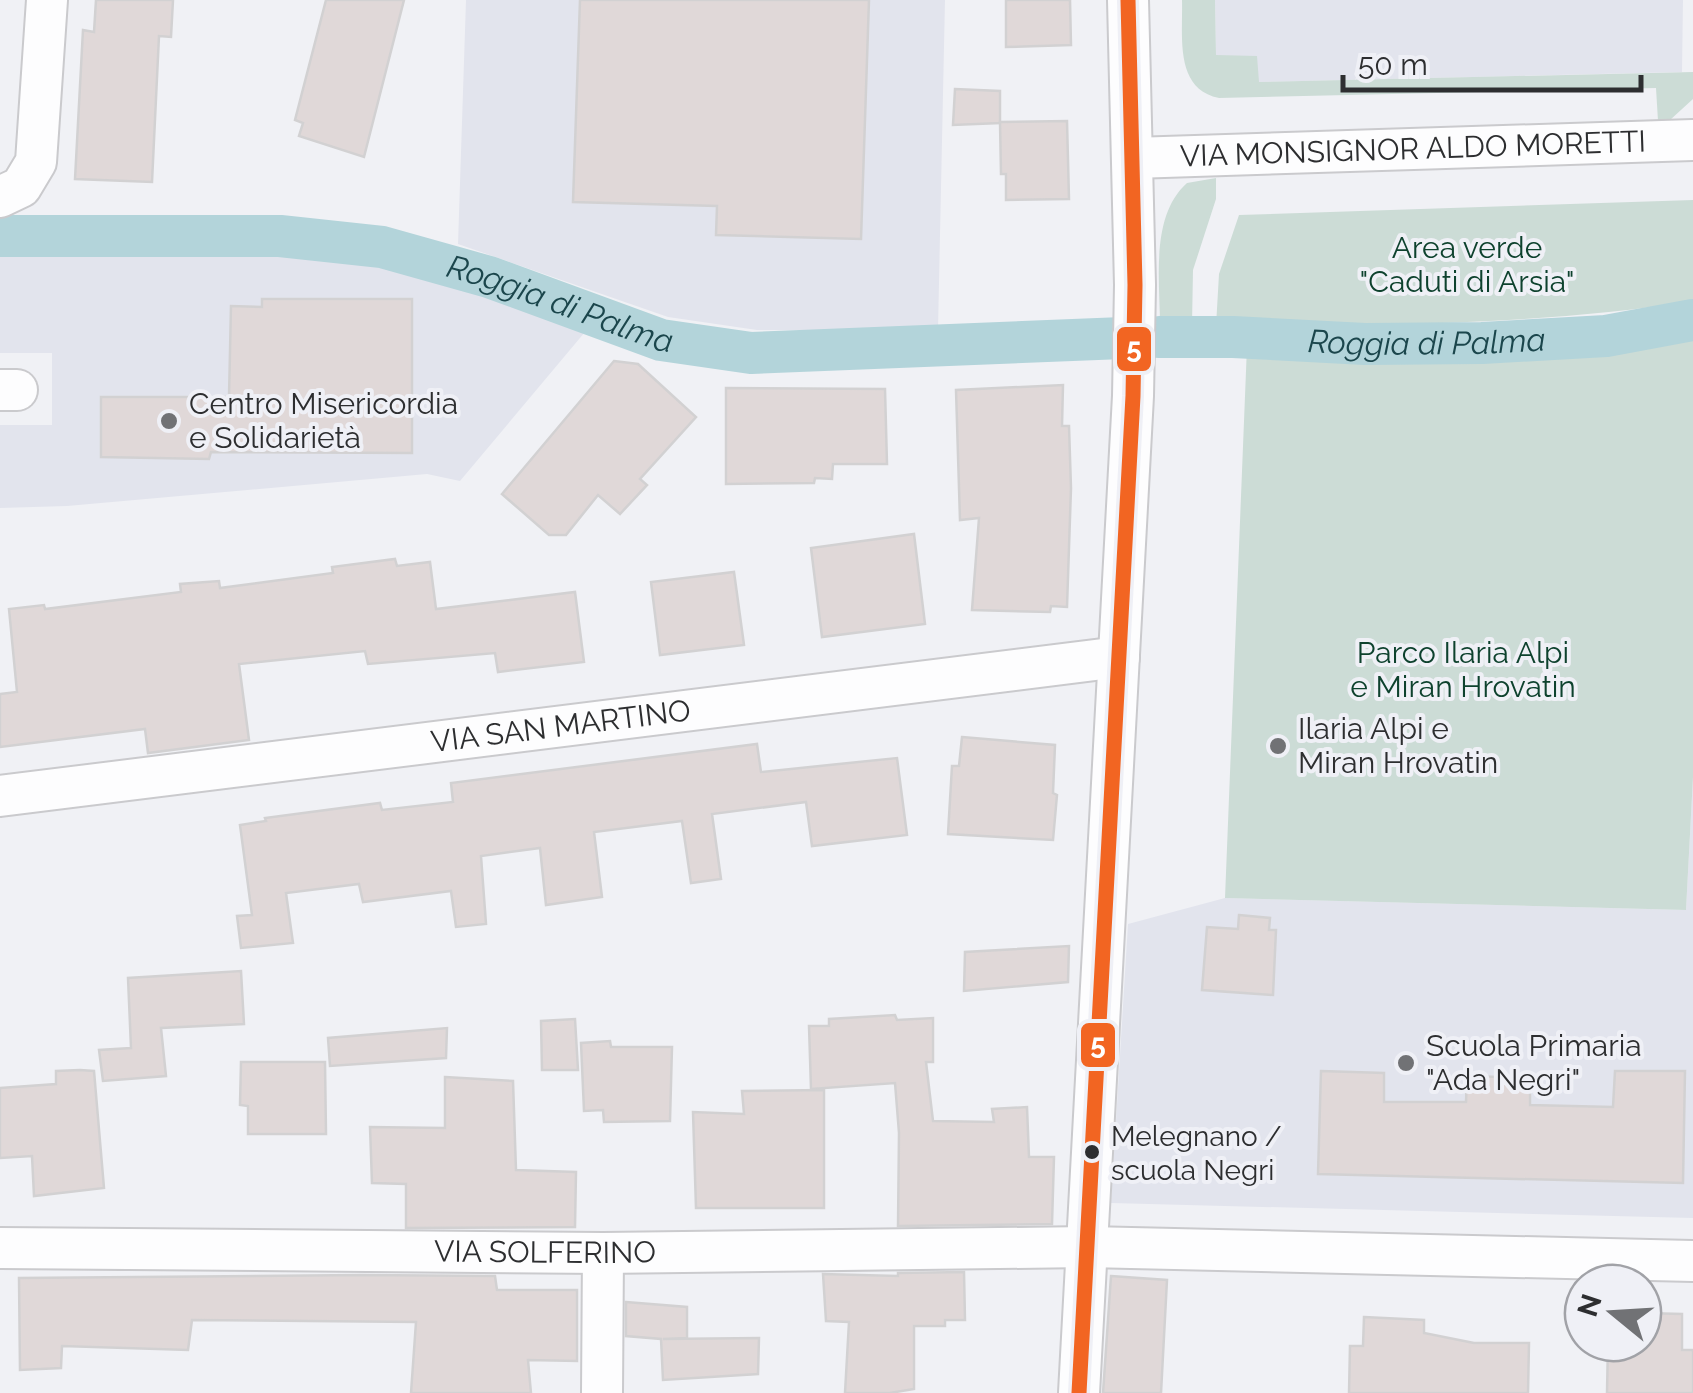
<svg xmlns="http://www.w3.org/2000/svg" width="1693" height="1393" font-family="Raleway,sans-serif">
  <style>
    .built { fill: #e2e4ed }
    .green { fill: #ccdcd6 }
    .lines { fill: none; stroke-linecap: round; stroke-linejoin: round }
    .canal { stroke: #b3d4da; stroke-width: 42 }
    .building { fill: #e0d8d8; stroke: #d2d1d2; stroke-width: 2.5 }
    .street-casing { stroke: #cacacd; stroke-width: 44 }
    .street { stroke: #fdfdfe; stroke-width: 40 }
    .bus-1-casing { stroke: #eff0f6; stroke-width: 22 }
    .bus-1 { stroke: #f26522; stroke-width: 15 }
    .poi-dot { fill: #717275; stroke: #eff0f6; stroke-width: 4 }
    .bus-dot { fill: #2d2e30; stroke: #eff0f6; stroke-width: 4 }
    .labels { text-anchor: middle; stroke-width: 8; stroke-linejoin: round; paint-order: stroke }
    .bus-label { font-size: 28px; fill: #2d2e30; stroke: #eff0f6; text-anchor: start }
    .street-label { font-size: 30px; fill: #2d2e30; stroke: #eff0f6 }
    .park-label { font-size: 30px; fill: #0e422e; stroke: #eff0f6 }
    .poi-label { font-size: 30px; fill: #2d2e30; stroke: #eff0f6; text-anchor: start }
    .water-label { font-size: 32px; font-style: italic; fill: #1b464c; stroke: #eff0f6 }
    .line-badge { stroke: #eff0f6; stroke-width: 4 }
    .badge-label { font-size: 28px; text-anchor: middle; font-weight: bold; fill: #fff }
  </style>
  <rect width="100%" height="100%" fill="#f0f1f5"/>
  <g class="built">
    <path d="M466,0H945L938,330H757L668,317L458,244Z"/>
    <path d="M1215,0H1683L1682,72L1258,82L1216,56Z"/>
    <path d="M278,245L382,260L482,288L590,326L460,481L427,474L67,506L0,508V425H52V353H0V246Z"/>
    <path d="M1693,777V1218L1111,1203L1128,924L1225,898L1686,910Z"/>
  </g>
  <g class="green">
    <path d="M1182,0H1215L1216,55L1257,56L1259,82L1693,72V99L1670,120L1658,121L1656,88L1219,98C1174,89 1183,36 1182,0Z"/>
    <path d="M1216,178V199L1193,270L1192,325L1160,326C1160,281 1150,216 1187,183Z"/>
    <path d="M1693,200V301C1535,326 1375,325 1216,326L1219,274L1239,215Z"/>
    <path d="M1693,331V777L1686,910L1225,898L1247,346L1384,354L1522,351Z"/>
  </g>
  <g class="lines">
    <g class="canal">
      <path id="s1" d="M0,236H280L382,247L489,277L661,340L751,353L1123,338"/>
      <path id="s2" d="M1159,337H1233L1365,344L1482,343L1606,336L1693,320"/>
    </g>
  </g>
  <g class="building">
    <path d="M96,0H173L171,37L159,36L152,182L75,179L83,30L94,32Z"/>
    <path d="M326,0H404L364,157L299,136L303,123L295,120Z"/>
    <path d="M580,0H869L861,239L716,235L717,206L573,202Z"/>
    <path d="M1006,0H1070L1071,45L1006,47Z"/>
    <path d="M955,89L1000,91V123L953,125Z"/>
    <path d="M1067,121L1069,199L1006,200V174H1001L1000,122Z"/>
    <path d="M262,299H412V453L211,452L209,459L101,457V397H229L231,306L262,307Z"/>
    <path d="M614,361L638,364L696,417L640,479L647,485L620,514L598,495L566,535H549L502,494Z"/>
    <path d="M1063,385L1062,426H1069L1071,488L1067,607L1051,606L1050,612L972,610L979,518L960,520L956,390Z"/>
    <path d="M726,388L885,389L887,464H833L832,479L815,478L814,483L726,484Z"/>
    <path d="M914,534L925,624L822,637L811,548Z"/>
    <path d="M395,559L397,566L430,562L436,609L575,592L584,662L498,672L495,653L368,664L365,651L239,664L249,740L148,753L145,729L0,747V694L17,692L9,609L44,605L45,609L181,592L180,584L219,581L220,588L333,573L332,567Z"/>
    <path d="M734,572L744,645L660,655L651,582Z"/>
    <path d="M962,737L1055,745L1053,793L1057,795L1053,840L948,834L952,766H959Z"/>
    <path d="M757,744L761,772L897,758L907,835L812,846L806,802L712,814L721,879L691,883L682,821L594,832L602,897L546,905L540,848L481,856L486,924L456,927L451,891L363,902L359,884L286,893L293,943L241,948L237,916L252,915L240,825L266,821L265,818L380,803L382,810L453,802L451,783Z"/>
    <path d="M1239,915L1270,918L1269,930H1276L1273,995L1202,990L1207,927L1238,929Z"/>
    <path d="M1069,946L1068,982L964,991L965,952Z"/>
    <path d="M241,971L244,1024L161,1028L166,1076L103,1081L99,1050L131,1048L128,978Z"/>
    <path d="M895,1015L897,1020L933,1018V1062H926L933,1121L994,1122L992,1109L1027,1107L1029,1157H1054L1052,1224L898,1226L899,1133L895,1083L811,1089L809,1026H829V1019Z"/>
    <path d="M575,1019L578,1070H542L541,1021Z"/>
    <path d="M447,1028L446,1058L330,1066L328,1038Z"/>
    <path d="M610,1041L611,1047H672L670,1121L604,1122L603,1110L584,1111L581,1043Z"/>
    <path d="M241,1062H325L326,1134H248V1106L240,1105Z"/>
    <path d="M80,1070L94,1071L104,1188L34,1196L32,1156L0,1158V1088L56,1084V1071Z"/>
    <path d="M1321,1071L1384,1073V1102H1466L1467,1076L1530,1078V1105L1613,1107L1615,1071H1685L1683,1183L1318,1174Z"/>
    <path d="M445,1077L513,1081L516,1170L576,1172L575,1227L406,1228V1184L372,1183L370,1127L445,1128Z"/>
    <path d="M824,1090V1208H696L693,1112L744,1114L742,1091Z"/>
    <path d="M964,1272L965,1320H945V1326H914V1389L890,1393H845L849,1322L826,1321L823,1274L898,1276V1273Z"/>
    <path d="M361,1275L495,1276L497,1290H577V1361L528,1360L531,1393H411L416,1322L192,1320L188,1350L62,1346L61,1368L20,1370L19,1278Z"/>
    <path d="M1111,1276L1167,1280L1161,1393H1103Z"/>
    <path d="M626,1302L687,1307V1338L663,1339L759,1338L758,1374L663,1380L661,1339L626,1336Z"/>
    <path d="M1643,1313L1682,1314V1350H1693V1393H1607L1608,1343H1643Z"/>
    <path d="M1364,1317L1424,1320V1333L1474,1343H1529L1528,1393H1349L1350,1346H1363Z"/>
  </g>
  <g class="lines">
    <defs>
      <g id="street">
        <path id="s3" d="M1133,158L1693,140"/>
        <path d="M0,197L21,187L36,162L47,0"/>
        <path d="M0,390H17"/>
        <path id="s4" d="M0,796L1119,657"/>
        <path id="s5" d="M0,1248L603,1253L1088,1247L1693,1261"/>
        <path d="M602,1393L603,1253"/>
        <path d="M1079,1393L1133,396L1135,285L1128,0"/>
      </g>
    </defs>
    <use href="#street" class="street-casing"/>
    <use href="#street" class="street"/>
    <defs>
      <path id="bus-1" d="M1079,1393L1133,396L1135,285L1128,0"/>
    </defs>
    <use href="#bus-1" class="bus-1-casing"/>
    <use href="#bus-1" class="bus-1"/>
  </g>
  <g class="poi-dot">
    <circle cx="169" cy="421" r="10"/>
    <circle cx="1278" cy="746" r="10"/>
    <circle cx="1406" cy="1063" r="10"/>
  </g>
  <circle class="bus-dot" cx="1092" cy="1152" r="9"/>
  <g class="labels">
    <g class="bus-label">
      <text x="1111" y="1146">Melegnano /<tspan x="1111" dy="34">scuola Negri</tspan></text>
    </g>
    <g class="street-label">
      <text dy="10" stroke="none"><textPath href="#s3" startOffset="280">VIA MONSIGNOR ALDO MORETTI</textPath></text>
      <text dy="10" stroke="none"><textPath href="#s4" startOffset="565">VIA SAN MARTINO</textPath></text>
      <text dy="10" stroke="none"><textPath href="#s5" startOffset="545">VIA SOLFERINO</textPath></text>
    </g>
    <g class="park-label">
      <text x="1467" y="258">Area verde<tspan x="1467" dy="34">"Caduti di Arsia"</tspan></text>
      <text x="1463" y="663">Parco Ilaria Alpi<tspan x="1463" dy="34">e Miran Hrovatin</tspan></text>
    </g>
    <g class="poi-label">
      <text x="189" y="414">Centro Misericordia<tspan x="189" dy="34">e Solidarietà</tspan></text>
      <text x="1298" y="739">Ilaria Alpi e<tspan x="1298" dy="34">Miran Hrovatin</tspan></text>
      <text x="1426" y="1056">Scuola Primaria<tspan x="1426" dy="34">"Ada Negri"</tspan></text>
    </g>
    <g class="water-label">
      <text dy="11" stroke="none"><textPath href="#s1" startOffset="570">Roggia di Palma</textPath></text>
      <text dy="11" stroke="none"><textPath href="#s2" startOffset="268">Roggia di Palma</textPath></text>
    </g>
  </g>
  <g class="line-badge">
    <rect x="1115" y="325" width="38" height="48" rx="10" fill="#f26522"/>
    <rect x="1079" y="1021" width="38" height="48" rx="10" fill="#f26522"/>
  </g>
  <g class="badge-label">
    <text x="1134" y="358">5</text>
    <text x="1098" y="1054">5</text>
  </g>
  <g transform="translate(1613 1313) rotate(288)"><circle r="48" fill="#eff0f6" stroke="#a1a2a7" stroke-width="2.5"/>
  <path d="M0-8L18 38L0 25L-18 38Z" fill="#717275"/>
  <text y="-15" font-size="28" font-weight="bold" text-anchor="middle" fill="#2d2e30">N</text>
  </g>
  <path d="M1343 75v15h298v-15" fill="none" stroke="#2d2e30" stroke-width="5"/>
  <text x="1358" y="75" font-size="30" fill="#2d2e30" stroke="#eff0f6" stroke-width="8" paint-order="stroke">50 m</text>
</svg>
